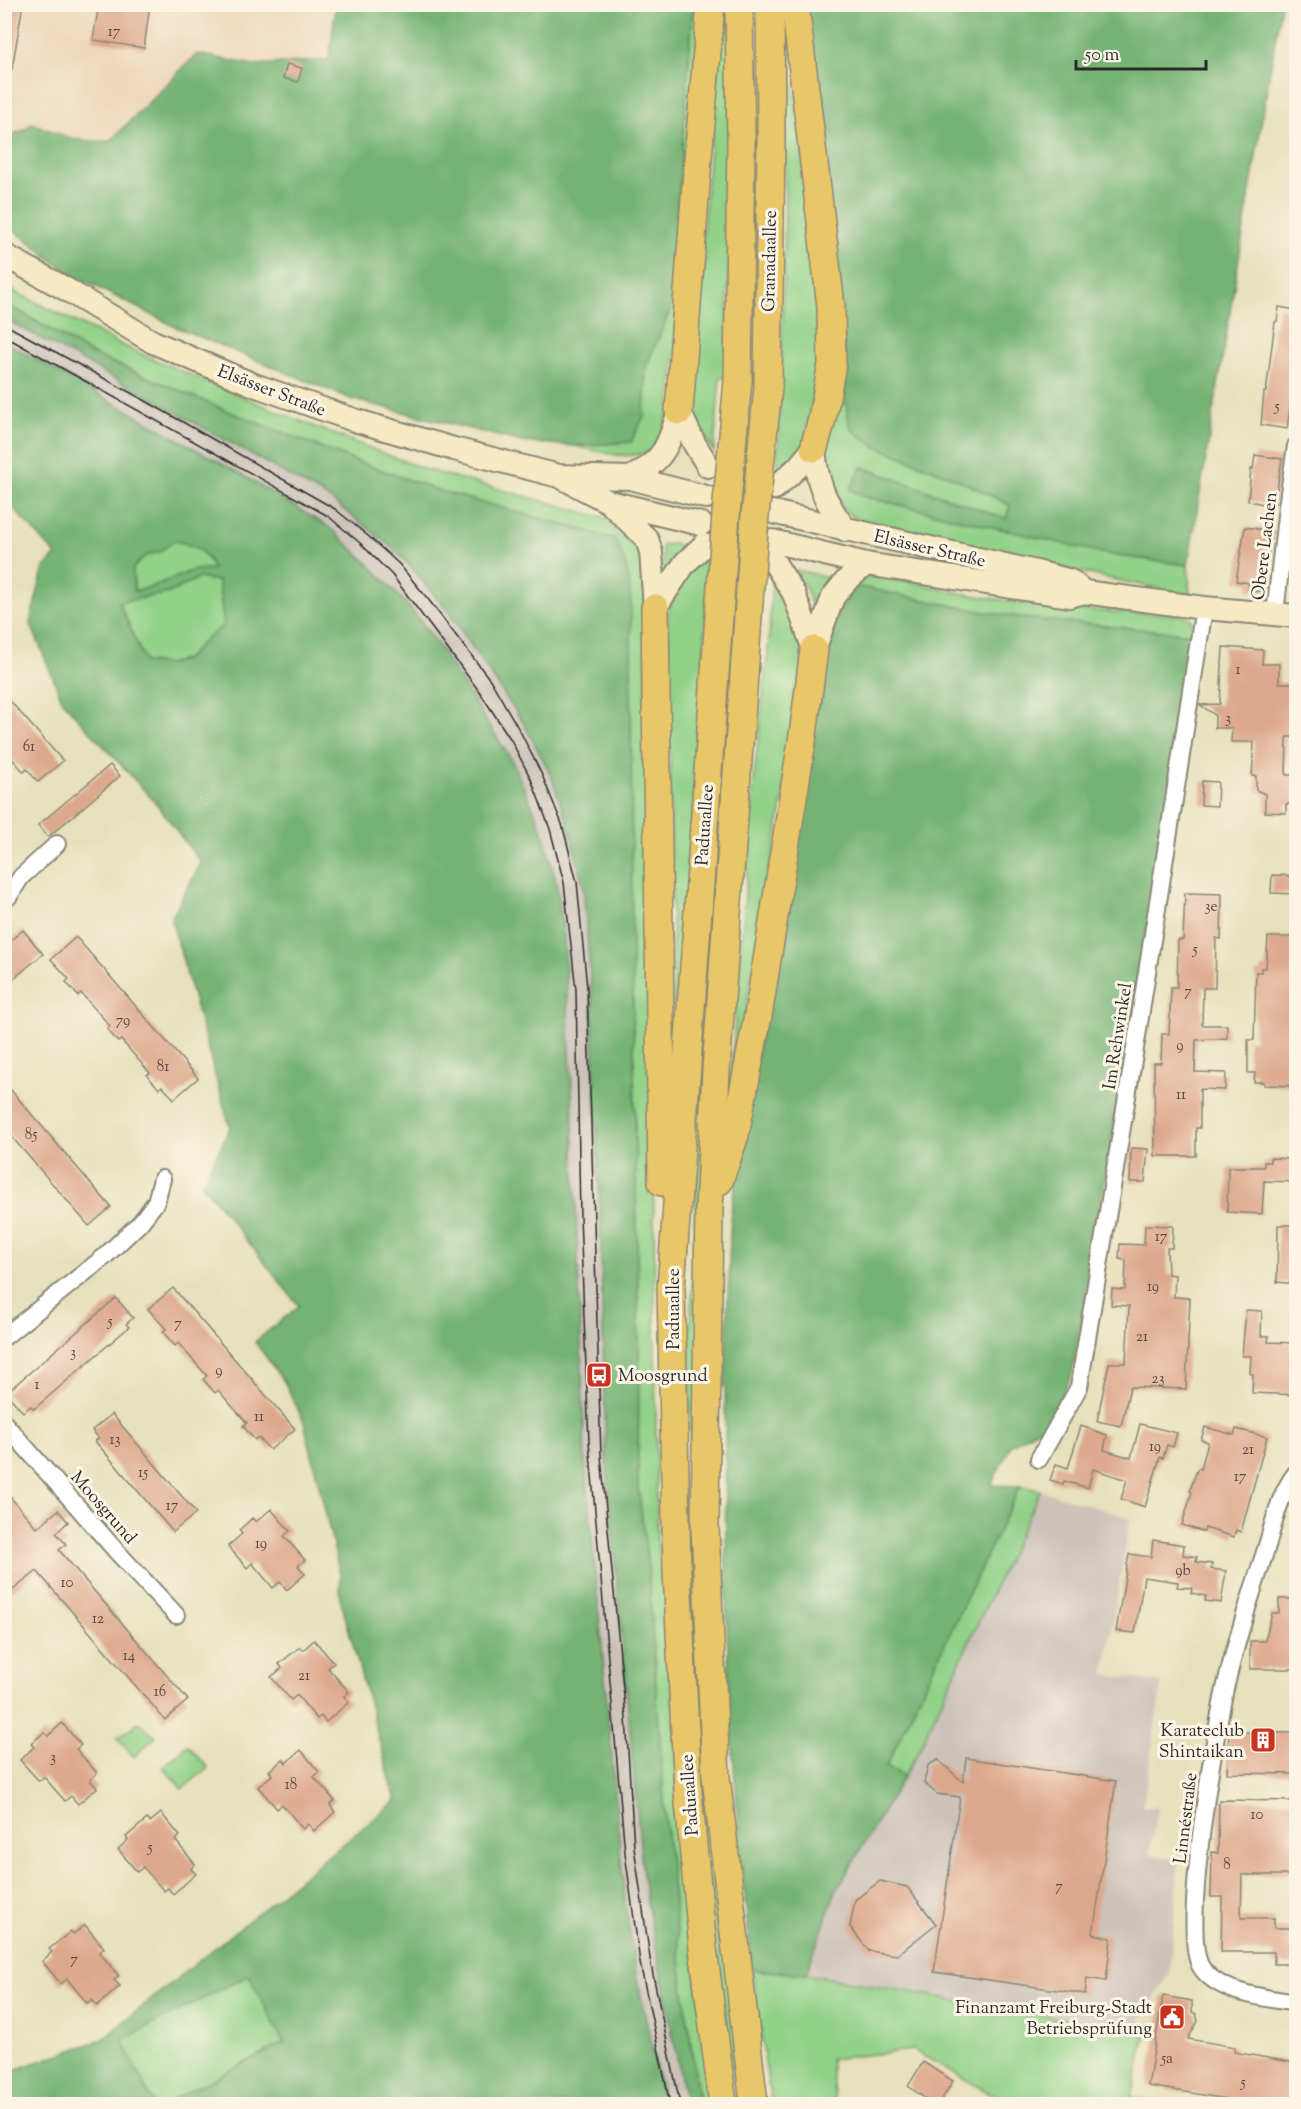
<svg xmlns="http://www.w3.org/2000/svg" width="1301" height="2109" font-family="'Sorts Mill Goudy',serif">
  <style>
    .built { fill: #edd7bb }
    .industrial { fill: #ccc2b9 }
    .green { fill: #91d188; stroke: #5e7e5a; stroke-width: 1.5 }
    .forest { fill: #74b374; stroke: #506f50; stroke-width: 1.5; fill-rule: evenodd }
    .building { fill: #dda78c }
    .lines { fill: none; stroke-linecap: round; stroke-linejoin: round }
    .minor-casing { stroke: #898674; stroke-width: 20 }
    .secondary-casing { stroke: #898674; stroke-width: 26 }
    .trunk-casing { stroke: #898674; stroke-width: 30 }
    .minor { stroke: #fff; stroke-width: 16 }
    .secondary { stroke: #f6e9c3; stroke-width: 22 }
    .trunk { stroke: #e9c769; stroke-width: 27 }
    .tram { stroke: #2b2b2b; stroke-width: 1.5 }
    .trunk-bridge-casing { stroke: #898674; stroke-width: 30; stroke-linecap: butt }
    .trunk-bridge { stroke: #e9c769; stroke-width: 27 }
    .labels { text-anchor: middle; stroke-width: 6; stroke-linejoin: round; paint-order: stroke }
    .number-label { font-size: 15px; fill: #584a43 }
    .street-label { font-size: 18px; fill: #2b2b2b; stroke: #fcf5e5 }
    .poi-label { font-size: 18px; fill: #2b2b2b; stroke: #fcf5e5; text-anchor: end }
  </style>
  <rect width="100%" height="100%" fill="#fcf5e5"/>
  <filter id="ink" filterUnits="userSpaceOnUse"><feTurbulence type="fractalNoise" baseFrequency=".0167" numOctaves="2"/><feDisplacementMap in="SourceGraphic" scale="12" xChannelSelector="R" yChannelSelector="G"/><feConvolveMatrix kernelMatrix="1 2 1 2 8 2 1 2 1" color-interpolation-filters="sRGB"/></filter>
  <filter id="wash" filterUnits="userSpaceOnUse"><feTurbulence type="fractalNoise" baseFrequency=".008" numOctaves="4" result="noise"/><feDisplacementMap in="SourceGraphic" scale="24" xChannelSelector="R" yChannelSelector="G"/><feGaussianBlur stdDeviation="1.35" result="paint"/><feColorMatrix in="noise" values="0 0 0 0 0 0 0 0 0 0 0 0 0 0 0 0 0 1.4 0 .05"/><feComposite in="paint" operator="in"/></filter>
  <g filter="url(#wash)">
    <rect width="100%" height="100%" fill="#e7e0bc"/>
    <g class="built">
      <path d="M5,5H336L329,60L254,65L197,54L110,141L89,142L64,137L33,123L24,130L5,138Z"/>
      <path d="M988,2092L1029,2104H987Z"/>
    </g>
    <g class="industrial">
      <path d="M4,319L147,396L330,499L388,544L412,568L450,614L524,724L549,771L568,823L583,885L591,985L595,1080L606,1457L642,1868L647,1902L686,2104H664L636,1973L625,1903L585,1459L572,1090L564,938L557,885L541,826L512,761L434,639L410,608L373,568L329,527L237,472L5,342Z"/>
      <path d="M1040,1490L1130,1518L1104,1675L1162,1682L1143,1806L1158,1808L1149,1855L1179,1859L1169,1975L1142,2016L1140,2032L806,1974L835,1892L915,1757Z"/>
    </g>
    <g class="green">
      <path d="M693,5H706L670,409L657,448C628,463 605,452 575,446L631,442L644,416L646,367L670,310Z"/>
      <path d="M722,5H731L727,378H720L714,452L701,430L689,397Z"/>
      <path d="M785,17L825,342L803,445L790,464L777,472C784,320 787,169 785,17Z"/>
      <path d="M5,287L132,350L300,421L424,469L613,520L621,523L644,553L653,1114L657,1539L669,1614L681,1860L713,2104H699L683,1986L665,1816L648,1566L638,1486L639,1359L632,951L615,539L440,491L353,460L225,410L90,353L5,303Z"/>
      <path d="M842,377L850,428L873,445L959,480L1010,505L1006,519L948,499L851,489L862,496L1111,555L1188,565L1190,595L1112,579L880,527L853,517L843,508L828,478L825,451Z"/>
      <path d="M174,540C194,544 205,550 213,569L194,570L148,588L134,591L133,568L145,556L159,552Z"/>
      <path d="M674,544L689,548L664,576L662,545Z"/>
      <path d="M709,554L704,656L674,1075L668,615C676,584 686,574 709,554Z"/>
      <path d="M796,570L834,579L815,616L807,591Z"/>
      <path d="M772,571L791,605L801,643L803,667L794,737L728,1110L755,769L769,642Z"/>
      <path d="M871,575H885L959,593L1020,603L1067,609L1179,615L1192,619V634L1032,619L984,612L850,585Z"/>
      <path d="M198,578L218,580L224,625L206,639L185,660L167,664L145,662L119,602L169,593Z"/>
      <path d="M732,660L701,1677L744,2104H737L723,1999L709,1871L694,1678L691,1575L690,1336L698,1148Z"/>
      <path d="M1020,1486L1040,1490L915,1758L904,1776L886,1767Z"/>
      <path d="M139,1722L156,1736L134,1757L117,1738Z"/>
      <path d="M188,1745L208,1768L182,1789L163,1767Z"/>
      <path d="M752,1970L806,1974L1146,2033L1132,2097L1161,2104H1029L988,2092L913,2050L830,2059L835,2104H771Z"/>
      <path d="M249,1975L284,2043L164,2104H154L121,2040Z"/>
    </g>
    <g class="forest">
      <path d="M336,5H693L670,310L646,367L644,416L631,442L575,446L522,442L351,399L178,328L69,273L5,223L4,138L24,130L32,123C61,136 79,143 110,141L197,54L254,65L329,60Z"/>
      <path d="M803,5H1281L1188,565L1111,555L861,496L850,489L862,467L1006,519L1010,505L959,480L873,445L850,428L842,377Z"/>
      <path d="M5,303L90,353L225,410L353,460L440,491L615,539C627,561 630,581 631,606L632,951L639,1359L638,1486L648,1566L665,1816L683,1986L699,2104H686L647,1902L642,1868L606,1457L600,1215L591,985L583,885L568,823L549,771L524,724L450,614L412,568L388,544L330,499L147,396L5,319Z"/>
      <path d="M5,342L237,472L329,527L373,568L410,608L434,639L512,761L541,826L557,885L564,938L572,1090L585,1459L625,1903L636,1973L664,2104H164L284,2043L249,1975L122,2040L154,2104H5V2073L101,2040L396,1801L340,1598V1574L304,1422L285,1383L255,1342L299,1306L202,1184L230,1128L171,918L201,863L156,803L63,702L30,622L44,567L56,555L5,499ZM174,541C193,544 206,550 213,569L194,570L148,588L134,591L133,568L145,556L159,552ZM198,578L218,581L224,625L206,639L185,660L167,664L145,662L119,602L169,593Z"/>
      <path d="M850,585L984,612L1032,619L1193,634L1131,1028L1072,1374L1046,1424L1011,1445L991,1485L1020,1486L886,1767L904,1776L835,1893L806,1974L752,1970L740,1849L730,1710L726,1598L725,1382L731,1211L824,648Z"/>
    </g>
    <g id="blocks">
      <g class="building">
        <path d="M4,4H23L12,69L4,68Z"/>
        <path d="M99,4H150L144,48L93,40Z"/>
        <path d="M287,64L302,68L298,82L283,78Z"/>
        <path d="M1279,307L1296,310V364L1287,429L1261,425L1264,392H1266L1275,322L1277,321Z"/>
        <path d="M1255,455L1282,459L1274,506L1248,501L1251,469H1253Z"/>
        <path d="M1245,527L1272,531L1264,579L1267,580L1265,592L1248,590L1249,583L1236,581Z"/>
        <path d="M1223,647L1263,650L1262,664H1279V683H1296V737H1287L1286,775H1296V804H1286V813L1265,812V794L1256,790V776H1252L1254,742H1231L1232,728H1215V715L1200,705L1220,704Z"/>
        <path d="M4,694L63,761L38,782L27,769L24,772L4,750Z"/>
        <path d="M110,765L120,776L48,837L38,825Z"/>
        <path d="M1202,781L1218,782L1217,806L1201,805Z"/>
        <path d="M1272,875L1296,876V894L1271,893Z"/>
        <path d="M1185,893L1222,894L1221,939L1216,938L1215,988H1203L1202,1025H1227V1038L1196,1040L1195,1072L1226,1073L1225,1090L1200,1089V1128H1196V1156H1155L1154,1063H1161L1162,1034H1169L1171,987H1177L1178,940H1183Z"/>
        <path d="M23,930L43,954L13,979L4,969V946Z"/>
        <path d="M76,937L198,1078L174,1099L162,1086L159,1089L147,1075L150,1073L121,1040L118,1042L107,1029L110,1026L81,993L78,996L66,982L69,979L51,959Z"/>
        <path d="M1268,937H1296V1086L1264,1085V1082H1254L1255,1073H1248V1040H1254L1256,972H1261V968H1266Z"/>
        <path d="M4,1082L111,1207L89,1226L4,1128Z"/>
        <path d="M1131,1148L1148,1149L1145,1182H1130Z"/>
        <path d="M1270,1158L1296,1159V1182L1264,1181L1262,1214L1227,1212L1228,1167H1264V1162H1270Z"/>
        <path d="M1145,1225L1173,1226L1172,1248H1167L1168,1274L1175,1275L1174,1297L1190,1298L1186,1389L1130,1387L1121,1426L1097,1421L1109,1363H1126L1129,1306L1111,1305L1112,1289L1125,1290L1126,1260L1119,1259L1120,1244L1144,1245Z"/>
        <path d="M1278,1225H1292V1234H1296V1284L1277,1282Z"/>
        <path d="M173,1288L295,1429L270,1450L258,1437L255,1440L243,1426L247,1423L218,1390L215,1393L203,1379L207,1376L178,1343L175,1346L163,1332L166,1329L148,1309Z"/>
        <path d="M116,1298L133,1318L126,1324L129,1327L34,1409L31,1406L23,1412L6,1393Z"/>
        <path d="M1246,1310L1262,1311L1261,1336H1269L1268,1342L1296,1343V1395L1252,1393L1253,1374H1250L1251,1356H1242Z"/>
        <path d="M112,1414L196,1513L173,1532L95,1441L99,1438L92,1430Z"/>
        <path d="M1140,1424L1177,1433L1173,1447L1167,1445L1163,1458L1160,1457L1145,1507L1121,1499L1127,1480L1093,1469L1088,1488L1064,1481L1063,1484L1050,1480L1056,1464L1068,1468L1081,1426L1107,1435L1104,1450L1131,1458Z"/>
        <path d="M1205,1427L1234,1435L1236,1429L1267,1437L1241,1532L1236,1530L1234,1537L1205,1528L1204,1532L1182,1525L1192,1492L1190,1491L1194,1478L1198,1468L1201,1469L1208,1442L1201,1440Z"/>
        <path d="M4,1490L37,1528L58,1510L68,1522L56,1533L66,1544L59,1550L188,1700L165,1720L37,1571L4,1597Z"/>
        <path d="M271,1509L290,1531L284,1536L305,1560L298,1566L305,1574L287,1590L280,1582L273,1588L252,1563L247,1568L228,1546L242,1534L239,1530L246,1524L252,1518L256,1522Z"/>
        <path d="M1153,1540L1184,1545L1183,1555L1197,1557L1196,1562L1212,1564L1211,1569L1226,1571L1221,1603L1205,1601L1206,1596L1191,1593L1192,1588L1177,1587L1178,1582L1144,1577L1135,1633L1116,1631L1129,1554L1151,1557Z"/>
        <path d="M1279,1599H1296V1669H1250V1641H1265L1272,1613H1279Z"/>
        <path d="M314,1640L334,1663L328,1668L349,1692L344,1696L349,1702L326,1722L321,1716L317,1719L297,1695L291,1700L271,1677L282,1668L279,1664L300,1647L303,1650Z"/>
        <path d="M62,1723L81,1745L76,1749L97,1773L90,1780L97,1788L78,1804L71,1796L65,1801L44,1777L39,1781L20,1760L34,1747L31,1744L44,1732L48,1736Z"/>
        <path d="M1229,1732L1296,1733V1774L1227,1773Z"/>
        <path d="M301,1750L319,1772L314,1777L335,1801L330,1805L335,1812L314,1831L308,1824L303,1829L282,1804L277,1809L258,1787L272,1775L269,1771L283,1759L286,1763Z"/>
        <path d="M966,1758L1116,1781L1093,1934L1111,1938L1106,1981L1087,1978L1085,1994L934,1972L960,1797L937,1794L924,1783L928,1765L938,1760L963,1782Z"/>
        <path d="M1219,1800L1296,1801V1875H1242L1241,1918H1274V1928H1296V1964H1274V1952H1221L1222,1897H1211L1212,1852L1218,1853Z"/>
        <path d="M161,1813L180,1836L175,1840L195,1864L191,1869L196,1874L173,1894L168,1888L164,1891L143,1867L137,1872L118,1849L128,1840L126,1837L147,1819L150,1822Z"/>
        <path d="M880,1881L907,1887L936,1924L897,1955L869,1951L850,1927L855,1900Z"/>
        <path d="M85,1925L104,1948L99,1952L119,1976L114,1980L120,1986L97,2006L92,2000L87,2003L67,1979L61,1984L42,1961L52,1952L49,1949L71,1931L73,1934Z"/>
        <path d="M1163,1996L1192,2001V2012L1196,2014L1198,2021L1188,2039L1235,2047L1234,2052L1296,2063V2104H1257L1148,2086Z"/>
        <path d="M923,2062L953,2081L939,2104H933L908,2086Z"/>
      </g>
    </g>
  </g>
  <g filter="url(#ink)">
    <use href="#blocks" fill-opacity="0" stroke="#898674" stroke-width="1.5"/>
    <g class="lines">
      <defs>
        <g id="minor">
          <path d="M1275,614L1287,507L1296,446"/>
          <path d="M4,900L9,896L21,877L57,844"/>
          <path d="M4,1337L103,1258L140,1223L156,1202L162,1179"/>
          <path d="M4,1423L118,1553L176,1615"/>
          <path d="M1039,1459L1079,1387L1138,1030L1204,608"/>
          <path d="M1296,1473C1279,1494 1274,1524 1266,1549C1251,1595 1236,1641 1225,1689C1215,1735 1180,1933 1201,1967C1218,1994 1268,1998 1296,2003"/>
        </g>
        <g id="secondary">
          <path d="M4,255L64,288L153,342L254,385L354,420L454,449L559,476L630,478L706,497"/>
          <path d="M679,411L694,443L708,466"/>
          <path d="M814,448C817,484 824,501 846,530"/>
          <path d="M563,478L609,502L701,524"/>
          <path d="M630,478C663,462 669,445 679,411"/>
          <path d="M775,488L798,467L814,448"/>
          <path d="M610,503L647,539L651,552L655,608"/>
          <path d="M772,512L1045,574L1071,581L1084,592"/>
          <path d="M772,541L866,564L1069,596L1084,592L1204,608L1296,616"/>
          <path d="M769,554L794,594L814,650"/>
          <path d="M655,608L685,563L704,545"/>
          <path d="M814,650L833,597L846,581L866,564"/>
        </g>
        <g id="trunk">
          <path d="M795,4L831,306L832,364L822,419L814,448"/>
          <path d="M738,380L741,142L739,4"/>
          <path d="M768,387L771,136L770,4"/>
          <path d="M679,411L698,159L711,4"/>
          <path d="M655,608L662,1182"/>
          <path d="M716,659L671,1288L677,1572L688,1792L703,1948L723,2104"/>
          <path d="M745,661L716,1071L709,1210L705,1526L716,1777L754,2104"/>
          <path d="M719,1181L735,1135L759,1010L803,735L814,650"/>
        </g>
      </defs>
      <use href="#minor" class="minor-casing"/>
      <use href="#secondary" class="secondary-casing"/>
      <use href="#trunk" class="trunk-casing"/>
      <use href="#minor" class="minor"/>
      <use href="#secondary" class="secondary"/>
      <use href="#trunk" class="trunk"/>
      <g class="tram">
        <path d="M4,324L144,400L335,509L367,535L399,564L428,599L491,681L521,733L542,775L562,824L577,882L587,988L601,1456L626,1718L634,1847L651,1965L680,2104"/>
        <path d="M4,336L328,516L360,543L392,575L479,691L511,740L531,779L550,829L564,883L576,990L580,1217L589,1442L625,1853L640,1963L670,2104"/>
      </g>
      <defs>
        <g id="trunk-bridge">
          <path d="M716,659L726,514L738,380"/>
          <path d="M745,661L755,516L768,387"/>
        </g>
      </defs>
      <use href="#trunk-bridge" class="trunk-bridge-casing"/>
      <use href="#trunk-bridge" class="trunk-bridge"/>
    </g>
  </g>
  <defs>
    <symbol id="bus-square" viewBox="-11 -11 22 22"><rect x="-9" y="-9" width="18" height="18" rx="4" fill="#c8321e" stroke="#fcf5e5"/><path d="M-5-6H5V4H4V6H2V4H-2V6H-4V4H-5ZM-3.5-4V0h7V-4ZM-3.5 1.2v1.5H-2V1.2ZM2 1.2v1.5H3.5V1.2Z" fill="#fff"/></symbol>
    <symbol id="building-square" viewBox="-11 -11 22 22"><rect x="-9" y="-9" width="18" height="18" rx="4" fill="#c8321e" stroke="#fcf5e5"/><path d="M-4-6H4V6H1V3H-1V6H-4ZM-2.5-4.3h1.7v1.8h-1.7ZM.8-4.3h1.7v1.8H.8ZM-2.5-1h1.7V.8h-1.7ZM.8-1h1.7V.8H.8Z" fill="#fff"/></symbol>
    <symbol id="civic-square" viewBox="-11 -11 22 22"><rect x="-9" y="-9" width="18" height="18" rx="4" fill="#c8321e" stroke="#fcf5e5"/><path d="M-.6-6.5H3V-4.5H.6V-3L4-1V1h2V6H-6V1h2V-1L-.6-3ZM-1.2 2.5V6h2.4V2.5Z" fill="#fff"/></symbol>
  </defs>
  <g fill-rule="evenodd">
    <use href="#bus-square" x="584" y="1360" width="30" height="30"/>
    <use href="#building-square" x="1248" y="1725" width="30" height="30"/>
    <use href="#civic-square" x="1157" y="2002" width="30" height="30"/>
  </g>
  <g class="labels">
    <g class="number-label">
      <text x="114" y="36">17</text>
      <text x="1277" y="411">5</text>
      <text x="1238" y="674">1</text>
      <text x="1228" y="723">3</text>
      <text x="29" y="751">61</text>
      <text x="1211" y="911">3e</text>
      <text x="1195" y="954">5</text>
      <text x="1188" y="996">7</text>
      <text x="123" y="1025">79</text>
      <text x="1180" y="1050">9</text>
      <text x="163" y="1071">81</text>
      <text x="1181" y="1099">11</text>
      <text x="31" y="1139">85</text>
      <text x="1161" y="1241">17</text>
      <text x="1153" y="1291">19</text>
      <text x="110" y="1326">5</text>
      <text x="178" y="1328">7</text>
      <text x="1142" y="1341">21</text>
      <text x="73" y="1357">3</text>
      <text x="219" y="1375">9</text>
      <text x="1158" y="1383">23</text>
      <text x="37" y="1389">1</text>
      <text x="259" y="1421">11</text>
      <text x="115" y="1444">13</text>
      <text x="1155" y="1451">19</text>
      <text x="1248" y="1454">21</text>
      <text x="143" y="1477">15</text>
      <text x="1240" y="1481">17</text>
      <text x="172" y="1510">17</text>
      <text x="261" y="1548">19</text>
      <text x="1183" y="1575">9b</text>
      <text x="67" y="1587">10</text>
      <text x="98" y="1623">12</text>
      <text x="129" y="1660">14</text>
      <text x="304" y="1680">21</text>
      <text x="160" y="1696">16</text>
      <text x="53" y="1762">3</text>
      <text x="291" y="1789">18</text>
      <text x="1257" y="1819">10</text>
      <text x="150" y="1852">5</text>
      <text x="1227" y="1869">8</text>
      <text x="1059" y="1891">7</text>
      <text x="74" y="1964">7</text>
      <text x="1167" y="2063">5a</text>
      <text x="1243" y="2087">5</text>
    </g>
    <g class="street-label">
      <text transform="translate(769 261) rotate(-89)" y="6">Granadaallee</text>
      <text transform="translate(272 390) rotate(21)" y="6">Elsässer Straße</text>
      <text transform="translate(1264 546) rotate(-83)" y="6">Obere Lachen</text>
      <text transform="translate(930 548) rotate(13)" y="6">Elsässer Straße</text>
      <text transform="translate(704 825) rotate(-86)" y="6">Paduaallee</text>
      <text transform="translate(1117 1036) rotate(-81)" y="6">Im Rehwinkel</text>
      <text transform="translate(673 1309) rotate(-90)" y="6">Paduaallee</text>
      <text transform="translate(104 1507) rotate(49)" y="6">Moosgrund</text>
      <text transform="translate(689 1795) rotate(-94)" y="6">Paduaallee</text>
      <text transform="translate(1185 1818) rotate(-83)" y="6">Linnéstraße</text>
    </g>
    <g class="poi-label">
      <text x="618" y="1381" text-anchor="start">Moosgrund</text>
      <text x="1244" y="1736">Karateclub<tspan x="1244" dy="21">Shintaikan</tspan></text>
      <text x="1152" y="2013">Finanzamt Freiburg-Stadt<tspan x="1152" dy="21">Betriebsprüfung</tspan></text>
    </g>
  </g>
  <rect width="1301" height="2109" fill="none" stroke="#fcf5e5" stroke-width="24"/>
  <path d="M1076 60v9h130v-9" fill="none" stroke="#2b2b2b" stroke-width="3"/>
  <text x="1085" y="60" font-size="18" fill="#2b2b2b" stroke="#fcf5e5" stroke-width="4.5" paint-order="stroke">50 m</text>
</svg>
